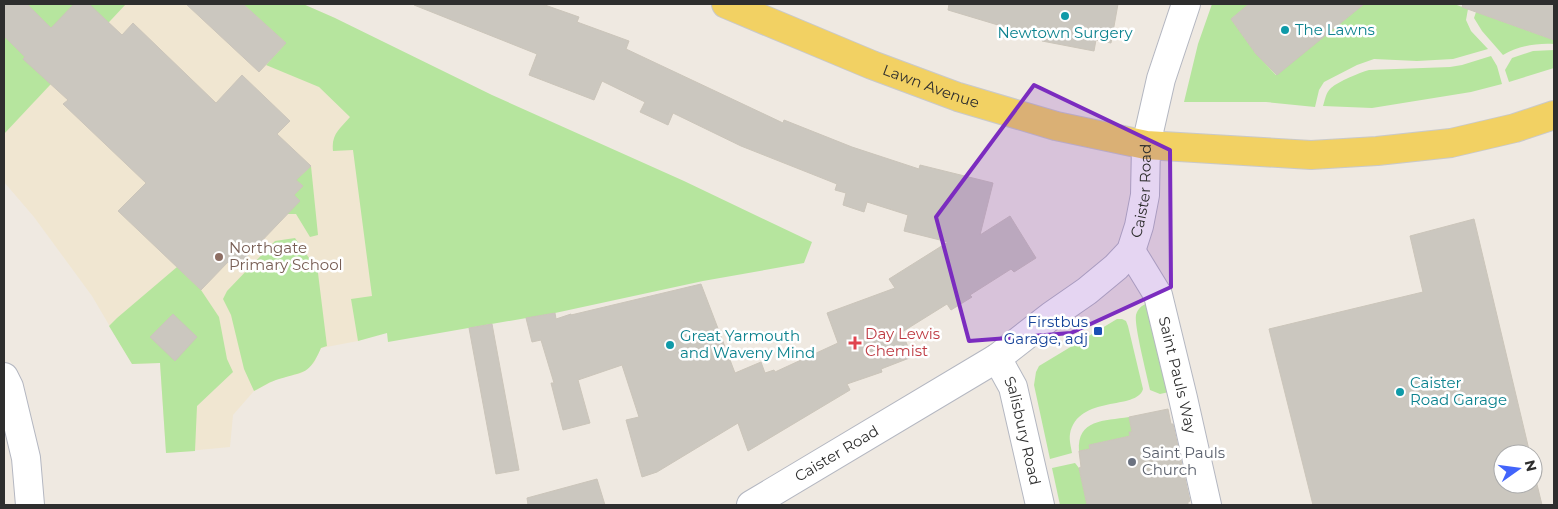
<svg xmlns="http://www.w3.org/2000/svg" width="1558" height="509" font-family="Montserrat,sans-serif">
  <style>
    .education { fill: #f0e6d1 }
    .green { fill: #b6e59e }
    .building { fill: #cbc7bf; stroke: #cbc5ba }
    .lines { fill: none; stroke-linecap: round; stroke-linejoin: round }
    .minor-casing { stroke: #b4b7c1; stroke-width: 30 }
    .tertiary-casing { stroke: #b4b7c1; stroke-width: 30 }
    .primary-casing { stroke: #c9c9c9; stroke-width: 30 }
    .minor { stroke: #fff; stroke-width: 28 }
    .tertiary { stroke: #fff; stroke-width: 28 }
    .primary { stroke: #f2d163; stroke-width: 28 }
    .marked { fill: #7b2cbf; fill-opacity: 0.2; stroke: #7b2cbf; stroke-width: 4; stroke-linejoin: round }
    .culture-dot { fill: #0f9aa8; stroke: #fff; stroke-width: 2 }
    .education-dot { fill: #8d6e63; stroke: #fff; stroke-width: 2 }
    .transit-dot { fill: #1a4fb4; stroke: #fff; stroke-width: 2 }
    .health-dot { fill: #e0444e; stroke: #fff; stroke-width: 2 }
    .worship-dot { fill: #6b7280; stroke: #fff; stroke-width: 2 }
    .labels { text-anchor: middle; stroke-width: 5; stroke-linejoin: round; paint-order: stroke }
    .culture-label { font-size: 15px; fill: #0d838f; stroke: #fff; text-anchor: start }
    .street-label { font-size: 15px; fill: #2e2e2e; stroke: #fff }
    .education-label { font-size: 15px; fill: #785e54; stroke: #fff; text-anchor: start }
    .transit-label { font-size: 15px; fill: #164399; stroke: #fff; text-anchor: end }
    .health-label { font-size: 15px; fill: #be3a42; stroke: #fff; text-anchor: start }
    .worship-label { font-size: 15px; fill: #5b616d; stroke: #fff; text-anchor: start }
  </style>
  <rect width="100%" height="100%" fill="#efe9e1"/>
  <path class="education" d="M4,4H303L335,18L387,332L358,341L321,348L314,363L302,373L277,379L254,391L233,415L230,447L166,453L160,363L132,364L92,296L34,217L4,182Z"/>
  <g class="green">
    <path d="M4,4H126L4,134Z"/>
    <path d="M243,4H303L335,18L492,95L684,181L812,242L804,263L703,281L555,313L388,342L387,333L358,341L351,299L372,296L353,150L333,151C331,134 340,129 350,117L319,87L266,65L286,43Z"/>
    <path d="M1212,4H1249L1231,19L1256,54L1276,75L1364,4H1454L1468,9L1466,20L1471,31L1488,49L1453,59L1417,61L1374,59L1357,65L1324,82L1319,90L1315,107L1266,102H1184L1198,44Z"/>
    <path d="M1476,12L1554,40V44C1536,43 1518,46 1503,55L1482,31L1474,18Z"/>
    <path d="M1554,50V68L1509,82L1505,70L1512,58L1533,51Z"/>
    <path d="M1491,56L1497,66L1502,84L1471,92L1372,108L1323,106C1325,100 1326,92 1331,88C1339,81 1359,73 1369,70L1450,67L1462,65Z"/>
    <path d="M311,166L318,235L310,237L296,214H287L294,195L303,186L296,180Z"/>
    <path d="M295,238L309,258L317,265L327,346L321,348C309,375 305,371 279,379C271,381 262,387 254,391L244,369L231,315L223,299L227,291L275,241Z"/>
    <path d="M177,267L201,290L219,317L227,359L233,372L197,406L195,451L166,453L160,363L132,364L109,326L117,318Z"/>
    <path d="M1151,302L1169,392L1160,394L1150,390C1147,375 1134,326 1136,315C1138,307 1144,304 1151,302Z"/>
    <path d="M1117,319H1122L1126,321L1128,326L1143,389C1137,411 1078,394 1070,434C1069,440 1071,447 1072,453L1050,459L1034,385L1036,372L1039,366Z"/>
    <path d="M1129,417L1132,432H1129L1130,436L1089,445L1090,449L1079,451C1077,419 1104,421 1129,417Z"/>
    <path d="M1075,463L1079,468L1087,505H1060L1052,468Z"/>
  </g>
  <g class="building">
    <path d="M4,4H27L51,28L74,4H89L122,35L133,23L216,103L242,75L290,121L277,134L311,166L296,180L303,186L294,195L300,201L235,269L228,262L201,290L118,211L146,183L63,104L68,100L23,59L25,57L4,36Z"/>
    <path d="M186,4H243L286,43L259,72Z"/>
    <path d="M414,4H542L579,17L577,22L629,41L626,49L783,123L784,120L852,147L919,169L920,165L993,183L980,235L1010,216L1036,258L1014,272L1011,269L970,295L972,297L951,310L947,304L902,332L912,357L881,369L882,372L847,384L850,390L748,451L738,423L657,472L642,477L626,420L639,417L622,365L578,380L590,423L563,430L551,383H554L541,340L532,342L526,318L555,313L556,319L571,314V315L701,284L735,373L761,362L765,373L774,370L775,372L838,343L827,313L895,288L889,279L948,242L904,231L908,215L867,202L864,212L843,205L846,193L835,190L837,184L741,146L673,113L668,125L640,112L645,102L602,81L594,100L529,75L537,54L414,5Z"/>
    <path d="M949,4H1118L1111,43L1096,40L1094,51L1042,41L1043,33L1008,28L948,10Z"/>
    <path d="M1249,4H1364L1277,75L1256,54L1231,19Z"/>
    <path d="M1463,4H1554V40L1462,7Z"/>
    <path d="M1474,219L1530,454H1503V484H1533V468L1542,505H1313L1269,329L1423,292L1410,236Z"/>
    <path d="M173,314L197,337L175,361L150,337Z"/>
    <path d="M492,324L519,470L496,474L469,328Z"/>
    <path d="M1168,409L1171,424H1173L1190,501L1188,502V505H1087L1079,468L1081,467L1079,451L1090,449L1089,445L1130,436L1129,432H1132L1129,417Z"/>
    <path d="M597,479L605,505H528L527,498Z"/>
  </g>
  <g class="lines">
    <defs>
      <g id="minor">
        <path d="M1146,145L1161,79L1186,4"/>
        <path id="s1" d="M1131,251L1158,295L1183,398L1207,505"/>
        <path id="s2" d="M997,358L1013,387L1040,505"/>
        <path d="M4,377L9,387L26,458L30,505"/>
      </g>
      <g id="tertiary">
        <path id="s3" d="M751,505L997,358L1051,316L1087,291L1116,267L1131,251L1139,226L1145,195L1146,145"/>
      </g>
      <g id="primary">
        <path id="s4" d="M726,4L872,65L958,97L1056,126L1146,145L1311,155L1377,151L1451,143L1515,128L1554,115"/>
      </g>
    </defs>
    <use href="#minor" class="minor-casing"/>
    <use href="#tertiary" class="tertiary-casing"/>
    <use href="#primary" class="primary-casing"/>
    <use href="#minor" class="minor"/>
    <use href="#tertiary" class="tertiary"/>
    <use href="#primary" class="primary"/>
  </g>
  <path class="marked" d="M1034,85L1170,150L1171,287L1071,333L969,341L936,217Z"/>
  <g class="culture-dot">
    <circle cx="1065" cy="16" r="5"/>
    <circle cx="1285" cy="30" r="5"/>
    <circle cx="670" cy="345" r="5"/>
    <circle cx="1400" cy="392" r="5"/>
  </g>
  <circle class="education-dot" cx="219" cy="257" r="5"/>
  <rect class="transit-dot" x="1093" y="326" width="10" height="10" rx="2.5"/>
  <path class="health-dot" d="M852.5 335.5h5v5h5v5h-5v5h-5v-5h-5v-5h5z"/>
  <circle class="worship-dot" cx="1132" cy="462" r="5"/>
  <g class="labels">
    <g class="culture-label">
      <text x="1295" y="35">The Lawns</text>
      <text x="1065" y="38" text-anchor="middle">Newtown Surgery</text>
      <text x="680" y="341">Great Yarmouth<tspan x="680" dy="17">and Waveny Mind</tspan></text>
      <text x="1410" y="388">Caister<tspan x="1410" dy="17">Road Garage</tspan></text>
    </g>
    <g class="street-label">
      <text dy="5" stroke="none"><textPath href="#s4" startOffset="221">Lawn Avenue</textPath></text>
      <text dy="5" stroke="none"><textPath href="#s3" startOffset="520">Caister Road</textPath></text>
      <text dy="5" stroke="none"><textPath href="#s1" startOffset="134">Saint Pauls Way</textPath></text>
      <text dy="5" stroke="none"><textPath href="#s2" startOffset="78">Salisbury Road</textPath></text>
      <text dy="5" stroke="none"><textPath href="#s3" startOffset="100">Caister Road</textPath></text>
    </g>
    <g class="education-label">
      <text x="229" y="253">Northgate<tspan x="229" dy="17">Primary School</tspan></text>
    </g>
    <g class="transit-label">
      <text x="1088" y="327">Firstbus<tspan x="1088" dy="17">Garage, adj</tspan></text>
    </g>
    <g class="health-label">
      <text x="865" y="339">Day Lewis<tspan x="865" dy="17">Chemist</tspan></text>
    </g>
    <g class="worship-label">
      <text x="1142" y="458">Saint Pauls<tspan x="1142" dy="17">Church</tspan></text>
    </g>
  </g>
  <rect width="1558" height="509" fill="none" stroke="#2e2e2e" stroke-width="10"/>
  <g transform="translate(1518 469) rotate(76)"><circle r="24" fill="#ffffff" stroke="#ababab"/>
  <path d="M0-4L9 19L0 12L-9 19Z" fill="#4264fb"/>
  <text y="-8" font-size="14" font-weight="bold" text-anchor="middle" fill="#2e2e2e">N</text>
  </g>
</svg>
